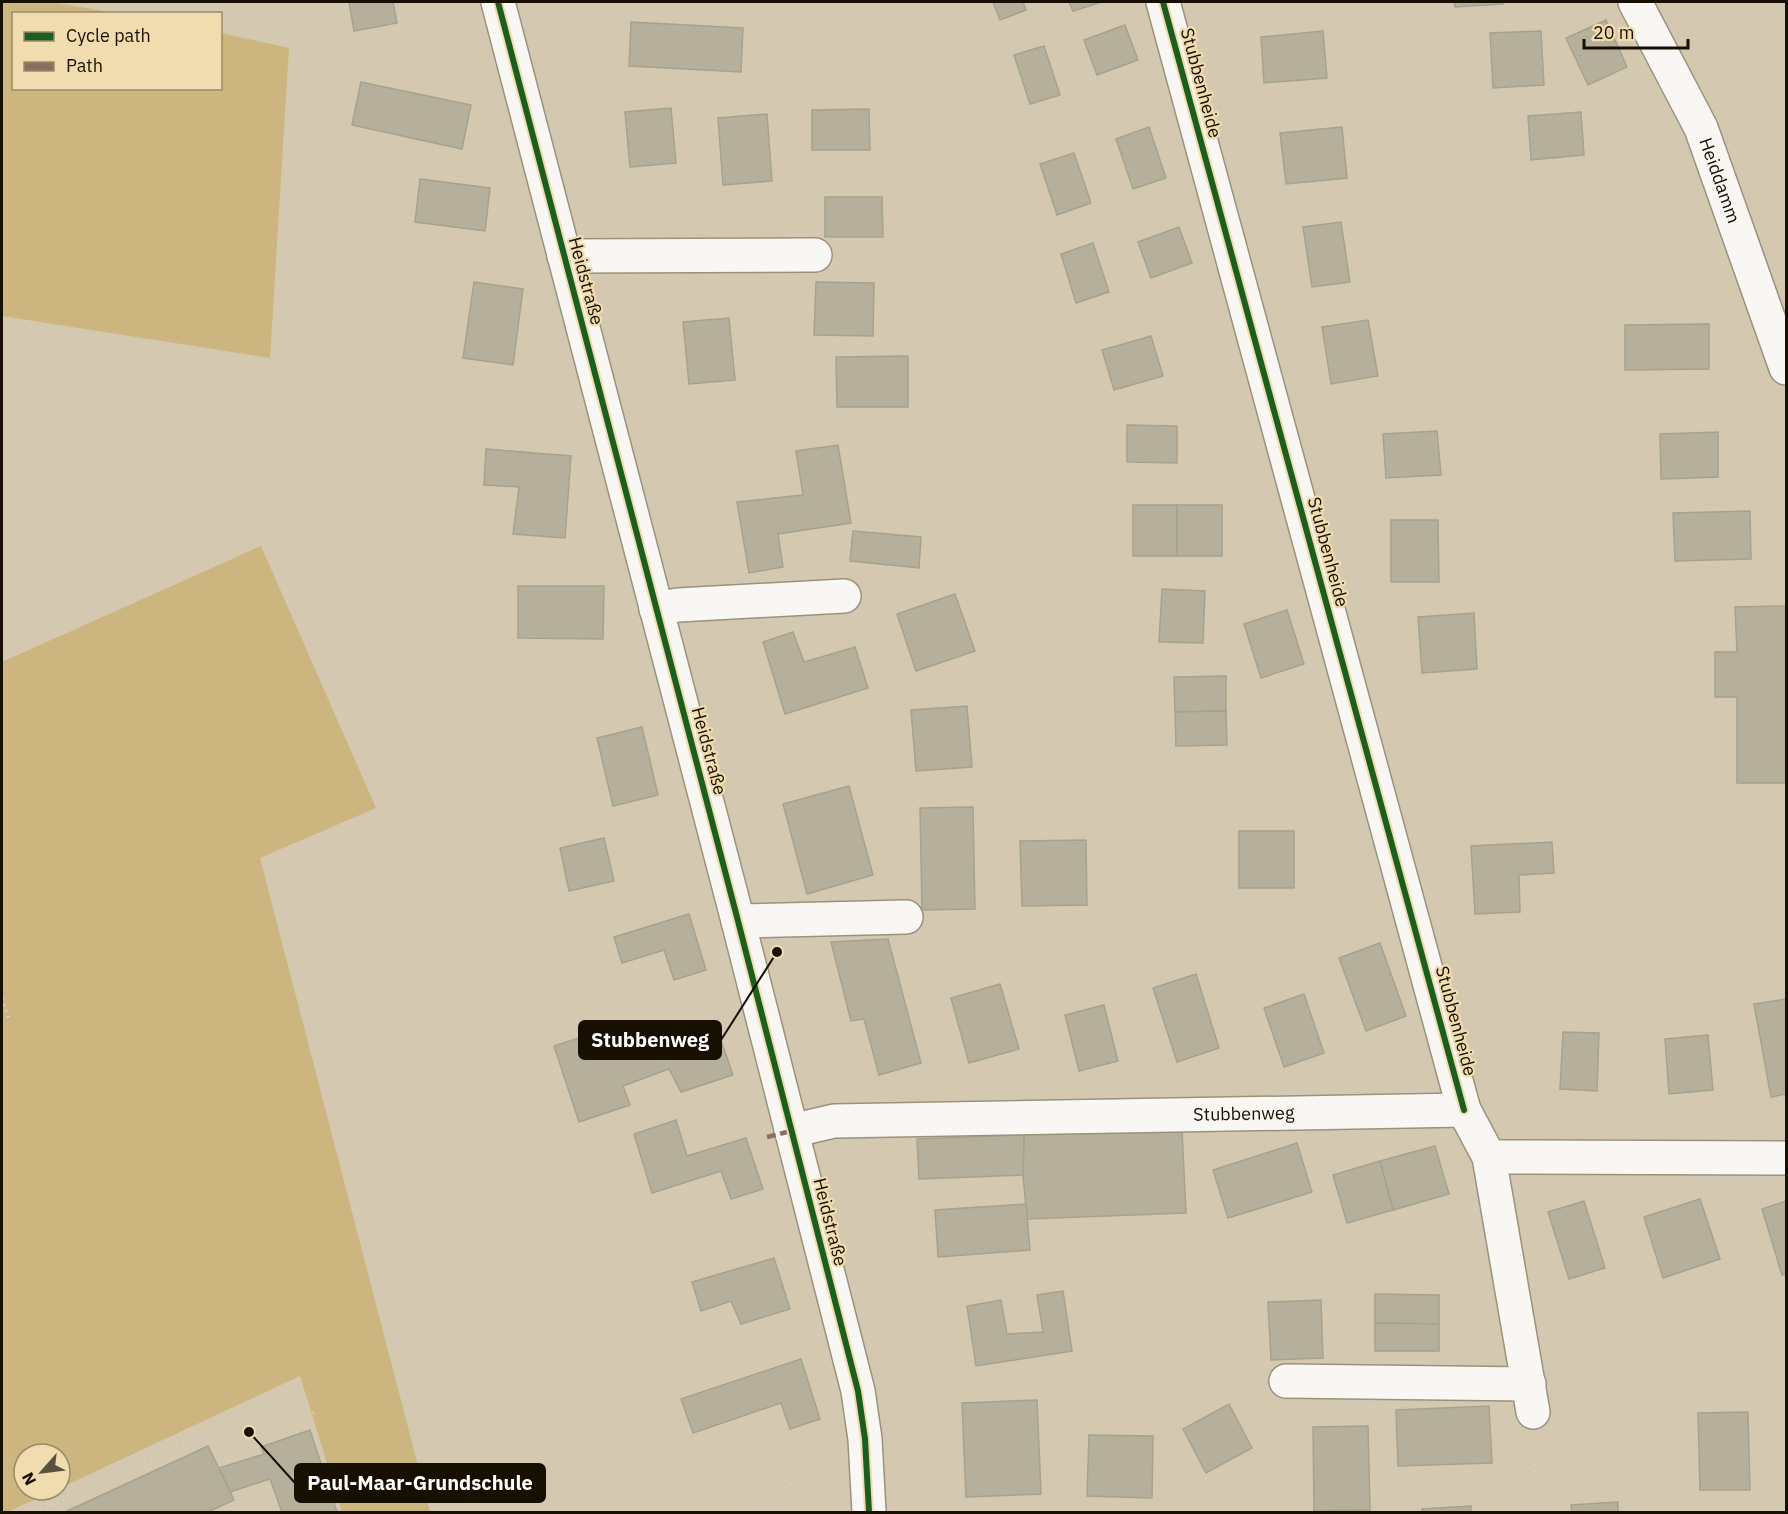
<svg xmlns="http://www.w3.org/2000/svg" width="1788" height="1514" font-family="'IBM Plex Sans',sans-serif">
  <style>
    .green { fill: #ccb57e }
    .building { fill: #b5af9b; stroke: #a7a28e; stroke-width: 1.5 }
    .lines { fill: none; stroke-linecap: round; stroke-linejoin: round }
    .minor-casing { stroke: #9a927e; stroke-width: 36 }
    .path { stroke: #d1cec6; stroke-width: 4; stroke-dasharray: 1.5 4.5; stroke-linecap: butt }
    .minor { stroke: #f9f7f3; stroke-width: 33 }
    .quiet { stroke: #8d6e63; stroke-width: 4.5; stroke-dasharray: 9 4.5; stroke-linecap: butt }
    .cycleway-casing { stroke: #f0dcae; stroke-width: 10 }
    .cycleway { stroke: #1b5e20; stroke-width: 6 }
    .labels { text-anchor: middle; stroke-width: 4.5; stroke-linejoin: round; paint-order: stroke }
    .street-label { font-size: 18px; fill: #171002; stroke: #f0dcae }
    .leader { fill: none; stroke: #171002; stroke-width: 2 }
    .callout-dot { fill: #171002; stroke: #f0dcae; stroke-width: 2 }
    .callout { fill: #171002; stroke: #171002; stroke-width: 2 }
    .callout-label { font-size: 20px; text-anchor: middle; font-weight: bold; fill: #fff }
  </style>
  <rect width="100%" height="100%" fill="#d4c9b0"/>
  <g class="green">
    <path d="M2,2H50L116,13L14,14V88H220L221,33L289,48L270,358L2,316Z"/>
    <path d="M261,546L376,808L260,858L430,1512H342L300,1376L60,1488V1454H24V1490H56L7,1512H2V662Z"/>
  </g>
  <g class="building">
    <path d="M349,2H393L397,23L354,31Z"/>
    <path d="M993,2H1023L1026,10L1000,20Z"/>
    <path d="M1069,2H1102L1073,11Z"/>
    <path d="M1454,2H1503V4L1455,7Z"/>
    <path d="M1606,20L1627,67L1588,85L1566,38Z"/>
    <path d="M631,22L743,28L741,72L629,66Z"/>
    <path d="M1125,25L1138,60L1097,75L1084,40Z"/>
    <path d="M1323,31L1327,78L1264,83L1261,37Z"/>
    <path d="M1541,31L1544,85L1493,88L1490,33Z"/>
    <path d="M1044,46L1060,95L1030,104L1014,55Z"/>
    <path d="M361,82L471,105L462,149L352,125Z"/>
    <path d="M671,108L676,163L630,167L625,112Z"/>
    <path d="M869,109L870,150H812V110Z"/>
    <path d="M1581,112L1584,155L1531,160L1528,116Z"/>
    <path d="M767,114L772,181L723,185L718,118Z"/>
    <path d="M1149,127L1166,178L1133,189L1116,139Z"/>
    <path d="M1342,127L1347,178L1286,184L1280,133Z"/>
    <path d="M1074,153L1091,203L1057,215L1040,164Z"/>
    <path d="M420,179L490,188L485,231L415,222Z"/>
    <path d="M825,197H882L883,237H825Z"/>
    <path d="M1341,222L1350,282L1312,287L1303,227Z"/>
    <path d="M1179,227L1192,263L1151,278L1138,242Z"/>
    <path d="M1093,243L1109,292L1076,303L1061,254Z"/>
    <path d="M474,282L523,289L513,365L463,358Z"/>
    <path d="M816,282L874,283L873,336L814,335Z"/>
    <path d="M729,318L735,380L689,384L683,322Z"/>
    <path d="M1368,320L1378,376L1331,384L1322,327Z"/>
    <path d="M1709,324V369L1625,370V325Z"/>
    <path d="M1151,336L1163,376L1114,390L1102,350Z"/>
    <path d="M908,356V407H837L836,357Z"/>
    <path d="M1127,425L1177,426V463L1127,462Z"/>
    <path d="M1437,431L1441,475L1386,478L1383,434Z"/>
    <path d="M1718,432V477L1661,479L1660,434Z"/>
    <path d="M838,445L851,523L778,534L783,567L749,573L737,502L803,495L796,451Z"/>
    <path d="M486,449L571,456L565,538L513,534L519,487L484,485Z"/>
    <rect x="1133" y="505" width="44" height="51"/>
    <rect x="1177" y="505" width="45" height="51"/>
    <path d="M1750,511L1751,559L1675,561L1673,513Z"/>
    <path d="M1391,520H1438L1439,582H1391Z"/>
    <path d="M853,531L921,537L919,568L850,561Z"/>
    <path d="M518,586H604L603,639L518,638Z"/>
    <path d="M1162,589L1205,591L1203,643L1159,642Z"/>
    <path d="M955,594L975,651L916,671L897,614Z"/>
    <path d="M1786,606V783H1737V697H1715V652H1737L1735,607Z"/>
    <path d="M1287,610L1304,664L1261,678L1244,624Z"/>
    <path d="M1474,613L1477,669L1422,673L1418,617Z"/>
    <path d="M793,632L804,662L855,647L868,688L785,714L763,642Z"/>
    <path d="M1226,676V711L1175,712L1174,677Z"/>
    <path d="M967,706L972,767L916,771L911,710Z"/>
    <path d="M1226,711L1227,745L1176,746L1175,712Z"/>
    <path d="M642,727L658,795L613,806L597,738Z"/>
    <path d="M849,786L873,875L807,894L783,804Z"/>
    <path d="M973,807L975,909L922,910L920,808Z"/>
    <rect x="1239" y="831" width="55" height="57"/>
    <path d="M604,838L614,881L569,891L560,848Z"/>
    <path d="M1086,840L1087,905L1022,906L1020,841Z"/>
    <path d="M1552,842L1554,873L1519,875L1520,912L1475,914L1471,846Z"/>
    <path d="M689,914L706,970L674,980L664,950L622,963L614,937Z"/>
    <path d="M888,939L921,1063L879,1075L864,1019L851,1021L831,942Z"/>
    <path d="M1380,943L1406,1016L1366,1031L1339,958Z"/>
    <path d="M1196,974L1219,1048L1177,1062L1153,988Z"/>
    <path d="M1000,984L1019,1049L969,1063L951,998Z"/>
    <path d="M1304,994L1324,1053L1284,1067L1264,1008Z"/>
    <path d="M1786,999V1094L1771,1097L1754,1004Z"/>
    <path d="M1104,1005L1118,1061L1079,1071L1065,1015Z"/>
    <path d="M715,1023L733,1075L681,1092L669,1069L623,1086L630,1105L579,1122L554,1046L604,1030L613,1059Z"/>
    <path d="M1563,1032L1599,1033L1597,1091L1560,1089Z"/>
    <path d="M1708,1035L1713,1090L1669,1094L1665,1039Z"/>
    <path d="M676,1120L687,1156L746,1138L763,1189L731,1199L721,1171L652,1193L634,1134Z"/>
    <path d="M1182,1129L1186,1213L1027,1219L1023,1175L1024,1135Z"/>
    <path d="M1024,1135L1023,1175L919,1179L917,1139Z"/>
    <path d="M1297,1143L1312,1192L1228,1218L1213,1170Z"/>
    <path d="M1435,1146L1449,1194L1393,1210L1380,1161Z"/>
    <path d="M1380,1161L1393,1210L1347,1223L1333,1175Z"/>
    <path d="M1700,1199L1720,1259L1663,1278L1644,1217Z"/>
    <path d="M1584,1201L1605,1268L1569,1279L1548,1212Z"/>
    <path d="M1786,1201V1274L1782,1275L1762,1209Z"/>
    <path d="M1026,1204L1030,1250L938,1257L935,1210Z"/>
    <path d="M774,1258L790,1309L741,1324L731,1301L701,1311L692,1282Z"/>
    <path d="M1063,1291L1072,1351L976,1366L967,1306L1001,1300L1007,1334L1043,1332L1037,1295Z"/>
    <path d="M1375,1294L1439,1295V1324L1375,1323Z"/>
    <path d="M1321,1300L1323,1358L1271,1360L1268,1302Z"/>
    <path d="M1375,1323L1439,1324V1351H1375Z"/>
    <path d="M801,1359L820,1419L790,1429L781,1403L693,1433L681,1399Z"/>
    <path d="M1037,1400L1041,1494L966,1497L962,1403Z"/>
    <path d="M1229,1404L1252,1448L1206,1473L1183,1429Z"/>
    <path d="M1489,1406L1492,1463L1398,1466L1396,1410Z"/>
    <path d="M1748,1412L1750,1490H1700L1698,1413Z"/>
    <path d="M1368,1426L1370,1510L1314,1511L1313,1427Z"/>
    <path d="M310,1430L337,1512H282L270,1479L230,1492L219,1468L264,1454L261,1447Z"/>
    <path d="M1089,1435L1153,1436L1152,1498L1087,1496Z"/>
    <path d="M208,1446L234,1500L208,1512H65Z"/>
    <path d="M1618,1502V1512H1572L1571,1505Z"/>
    <path d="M1471,1506V1512H1422V1509Z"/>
  </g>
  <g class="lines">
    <defs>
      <g id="minor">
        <path d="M498,2L738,921L858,1391L865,1439L869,1512"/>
        <path d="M1163,2L1464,1110"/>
        <path id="s1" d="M1635,2L1701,128L1786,368"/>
        <path d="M564,256L815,255"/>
        <path d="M656,609L678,605L844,596"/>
        <path d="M738,921L906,917"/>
        <path id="s2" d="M791,1131L834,1121L1464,1110L1489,1157L1533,1412"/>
        <path d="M1489,1157L1786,1158"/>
        <path d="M1286,1381L1529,1384"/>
      </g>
    </defs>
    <use href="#minor" class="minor-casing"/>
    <g class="path">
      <path d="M2,999L10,1021"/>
      <path d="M1534,1446L1537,1512"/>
      <path d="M35,1512L217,1429L229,1447L316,1412"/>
      <path d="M758,1512L814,1463L831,1452"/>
    </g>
    <use href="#minor" class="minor"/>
    <path class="quiet" d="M767,1137L791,1131"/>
    <defs>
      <g id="cycleway">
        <path d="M498,2L738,921L858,1391L865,1439L869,1512"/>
        <path d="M1163,2L1464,1110"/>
      </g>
    </defs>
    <use href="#cycleway" class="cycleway-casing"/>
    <use href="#cycleway" class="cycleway"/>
  </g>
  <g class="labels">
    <g class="street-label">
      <text transform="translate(1201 83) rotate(75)" y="6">Stubbenheide</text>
      <text dy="6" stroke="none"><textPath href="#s1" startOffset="198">Heiddamm</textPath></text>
      <text transform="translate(586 281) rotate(75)" y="6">Heidstraße</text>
      <text transform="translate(1328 552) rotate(75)" y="6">Stubbenheide</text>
      <text transform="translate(709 751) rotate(75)" y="6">Heidstraße</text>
      <text transform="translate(1456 1021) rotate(75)" y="6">Stubbenheide</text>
      <text dy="6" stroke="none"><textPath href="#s2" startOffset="454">Stubbenweg</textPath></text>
      <text transform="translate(830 1222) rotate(76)" y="6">Heidstraße</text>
    </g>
  </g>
  <path class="leader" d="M777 952L721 1040M249 1432L295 1483"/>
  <g class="callout-dot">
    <circle cx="777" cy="952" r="6"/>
    <circle cx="249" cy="1432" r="6"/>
  </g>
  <g class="callout">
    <rect x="579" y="1021" width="142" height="38" rx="6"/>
    <rect x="295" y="1464" width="250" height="38" rx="6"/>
  </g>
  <g class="callout-label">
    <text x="650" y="1047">Stubbenweg</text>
    <text x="420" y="1490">Paul-Maar-Grundschule</text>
  </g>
  <rect width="1788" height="1514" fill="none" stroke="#171002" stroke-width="6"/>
  <rect x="12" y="12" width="210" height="78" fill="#f0dcae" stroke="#998a69" stroke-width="1.5"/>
  <rect x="24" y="32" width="30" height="9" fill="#1b5e20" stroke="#998a69" stroke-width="1.5"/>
  <text x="66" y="42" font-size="18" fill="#171002">Cycle path</text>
  <rect x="24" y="62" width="30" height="9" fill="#8d6e63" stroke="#998a69" stroke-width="1.5"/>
  <text x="66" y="72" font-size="18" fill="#171002">Path</text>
  <g transform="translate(42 1472) rotate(242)"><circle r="28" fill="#f0dcae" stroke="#998a69" stroke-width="1.5"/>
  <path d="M0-4.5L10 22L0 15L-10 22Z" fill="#59513f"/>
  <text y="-9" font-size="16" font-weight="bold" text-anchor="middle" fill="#171002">N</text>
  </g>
  <path d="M1584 39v9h104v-9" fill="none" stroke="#171002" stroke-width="3"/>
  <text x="1593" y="39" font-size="18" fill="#171002" stroke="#f0dcae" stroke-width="4.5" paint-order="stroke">20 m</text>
</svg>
